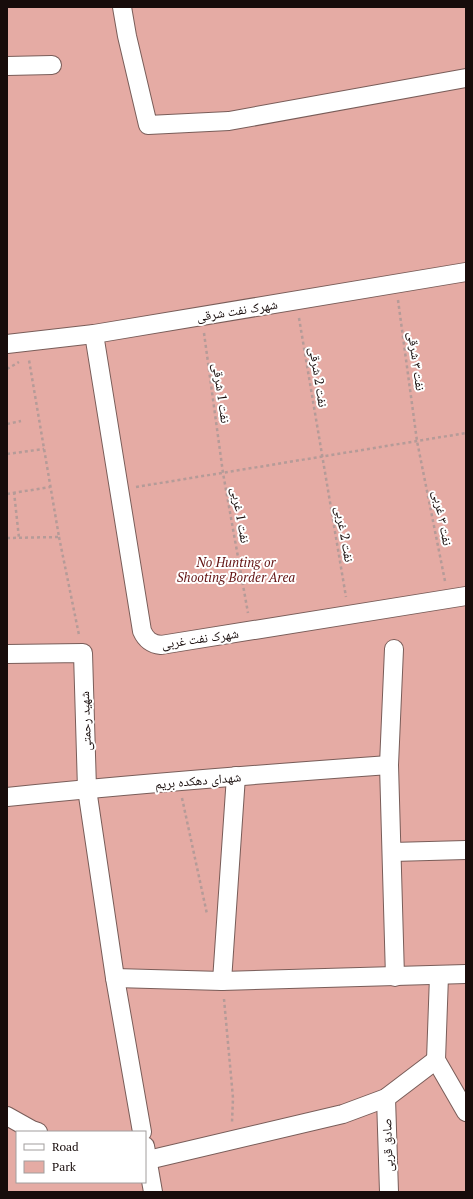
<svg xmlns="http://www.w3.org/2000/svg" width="473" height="1199" font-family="'PT Serif','Noto Naskh Arabic',serif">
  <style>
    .green { fill: #e5aba4; fill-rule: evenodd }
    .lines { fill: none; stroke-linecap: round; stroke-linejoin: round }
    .minor-casing { stroke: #795d59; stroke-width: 20 }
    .path { stroke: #b59b98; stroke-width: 2.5; stroke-dasharray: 3 3; stroke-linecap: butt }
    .minor { stroke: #fff; stroke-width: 18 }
    .labels { text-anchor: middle; stroke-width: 4; stroke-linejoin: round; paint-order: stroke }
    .street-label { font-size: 13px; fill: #170c0b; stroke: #fff }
    .park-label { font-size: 13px; font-style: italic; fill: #631313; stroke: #fff }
  </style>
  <rect width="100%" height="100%" fill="#fddbd7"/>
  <path class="green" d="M7,7H466V1192H7ZM17,1132H145V1182H17Z"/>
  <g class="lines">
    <defs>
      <g id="minor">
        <path d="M122,7L127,36L148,125L229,121L466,78"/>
        <path d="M7,66L52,65"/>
        <path d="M94,334L142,631C146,640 151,644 161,645L466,596"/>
        <path d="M7,344L94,334L466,272"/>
        <path d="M394,649L389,765L395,977"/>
        <path d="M7,654L83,653L87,789L115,978L142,1132"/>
        <path d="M7,797C134,784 262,774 389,765"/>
        <path d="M392,852L466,850"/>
        <path d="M439,976L436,1060L466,1112"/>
        <path d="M115,978L222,981L466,974"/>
        <path d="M222,981L236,776"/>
        <path d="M386,1098L389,1192"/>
        <path d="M7,1116L32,1130L38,1132"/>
        <path d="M145,1146L153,1192"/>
        <path d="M145,1160H148L343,1114L386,1098L436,1060"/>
      </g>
    </defs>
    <use href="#minor" class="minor-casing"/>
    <g class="path">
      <path d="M398,300L417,441L445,581"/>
      <path d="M299,318L346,597"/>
      <path d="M204,333L223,473L248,613"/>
      <path d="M7,369L19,362"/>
      <path d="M7,424L21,421"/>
      <path d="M7,454L44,449"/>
      <path d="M136,487L466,433"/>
      <path d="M14,492L19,538"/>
      <path d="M7,494L50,487"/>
      <path d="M59,537L79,635"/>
      <path d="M7,538L59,537L29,360"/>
      <path d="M182,798L207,914"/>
      <path d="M224,999L233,1098L232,1122"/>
    </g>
    <use href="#minor" class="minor"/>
  </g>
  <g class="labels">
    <g class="street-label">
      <text transform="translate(237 310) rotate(-9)" y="5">شهرک نفت شرقی</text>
      <text transform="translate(417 361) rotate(82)" y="5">نفت ۳ شرقی</text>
      <text transform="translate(319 377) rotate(81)" y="5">نفت 2 شرقی</text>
      <text transform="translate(222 393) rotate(82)" y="5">نفت 1 شرقی</text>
      <text transform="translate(241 515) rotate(80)" y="5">نفت 1 غربی</text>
      <text transform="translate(443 518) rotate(79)" y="5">نفت ۳ غربی</text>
      <text transform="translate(345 534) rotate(80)" y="5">نفت 2 غربی</text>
      <text transform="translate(200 638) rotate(-8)" y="5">شهرک نفت غربی</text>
      <text transform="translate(85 721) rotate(-92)" y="5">شهید رحمتی</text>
      <text transform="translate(198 780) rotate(-5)" y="5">شهدای دهکده بریم</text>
      <text transform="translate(387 1145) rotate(-92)" y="5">صادق قربی</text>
    </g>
    <g class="park-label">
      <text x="236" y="567">No Hunting or<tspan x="236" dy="15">Shooting Border Area</tspan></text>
    </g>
  </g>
  <rect width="473" height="1199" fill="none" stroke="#170c0b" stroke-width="16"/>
  <rect x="16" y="1131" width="130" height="52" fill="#ffffff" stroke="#a29e9d"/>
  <rect x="24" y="1144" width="20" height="6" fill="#ffffff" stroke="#a29e9d"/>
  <text x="52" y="1151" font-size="12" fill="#170c0b">Road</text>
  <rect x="24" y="1161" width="20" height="12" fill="#e5aba4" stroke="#a29e9d"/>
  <text x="52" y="1171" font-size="12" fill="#170c0b">Park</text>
</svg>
